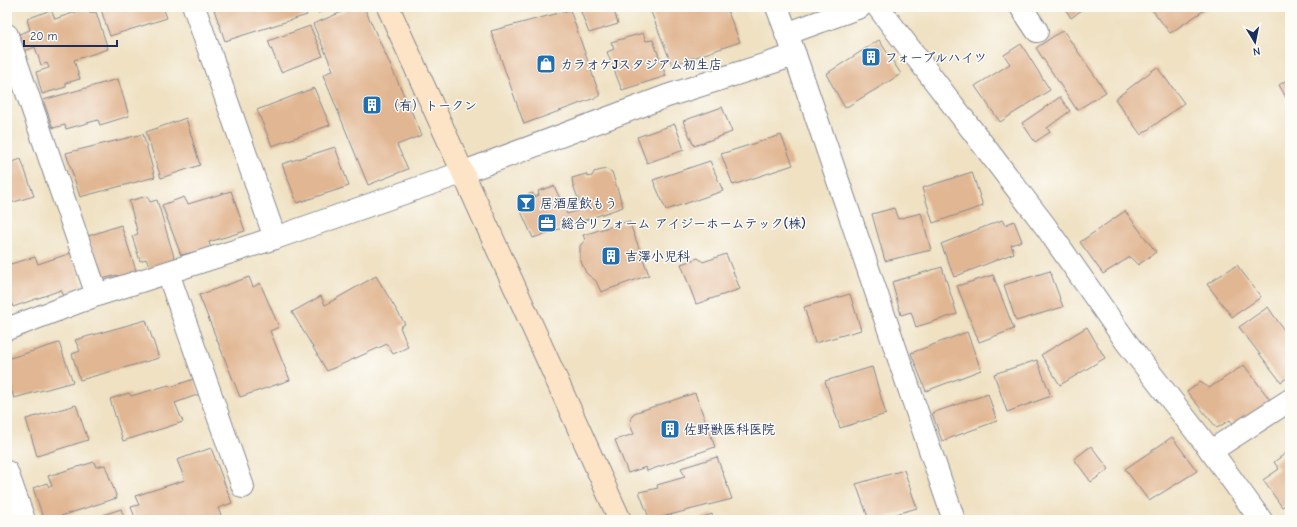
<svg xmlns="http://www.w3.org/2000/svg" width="1297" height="527" font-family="'Comic Neue','Klee One',sans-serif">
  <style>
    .building { fill: #e1b692 }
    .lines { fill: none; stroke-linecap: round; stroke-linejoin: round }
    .street-casing { stroke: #858890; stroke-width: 24 }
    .secondary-casing { stroke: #858890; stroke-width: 24 }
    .street { stroke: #fff; stroke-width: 22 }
    .secondary { stroke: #fee4c6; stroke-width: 22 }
    .labels { text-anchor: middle; stroke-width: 3; stroke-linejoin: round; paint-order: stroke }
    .poi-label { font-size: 13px; font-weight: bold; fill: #1b2f5e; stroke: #fdfcf7; text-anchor: start }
  </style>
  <rect width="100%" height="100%" fill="#fdfcf7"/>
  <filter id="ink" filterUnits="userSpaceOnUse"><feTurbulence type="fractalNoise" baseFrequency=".025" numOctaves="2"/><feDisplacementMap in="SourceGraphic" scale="8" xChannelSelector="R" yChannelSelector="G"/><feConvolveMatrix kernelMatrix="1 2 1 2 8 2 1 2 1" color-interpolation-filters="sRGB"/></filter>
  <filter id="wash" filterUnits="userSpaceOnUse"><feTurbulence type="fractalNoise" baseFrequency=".012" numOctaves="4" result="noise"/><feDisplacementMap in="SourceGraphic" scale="16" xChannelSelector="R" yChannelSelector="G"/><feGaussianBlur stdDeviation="0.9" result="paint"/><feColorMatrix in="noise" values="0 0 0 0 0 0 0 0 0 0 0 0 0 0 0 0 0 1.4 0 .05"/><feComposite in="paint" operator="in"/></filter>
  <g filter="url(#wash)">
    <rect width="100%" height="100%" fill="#efe1c2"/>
    <g id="blocks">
      <g class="building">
        <path d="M100,7H163L167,18L110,36Z"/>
        <path d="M213,7H304L307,15L225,41Z"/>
        <path d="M316,7H334L318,13Z"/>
        <path d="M354,7H364L422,135L397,145L408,169L368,185L323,75L333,70L313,24Z"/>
        <path d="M579,7H613L618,24L589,33Z"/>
        <path d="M649,7H679L680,9L685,7H726L740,42L672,65Z"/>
        <path d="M1064,7H1086L1071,18Z"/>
        <path d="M1150,7H1209L1170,33Z"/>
        <path d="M88,8L90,13L96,12L108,49L74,60L80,79L66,83V87L42,94L36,72L49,68L47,63L41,65L35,47L24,51L19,34L30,30L27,19L51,10L55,19Z"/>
        <path d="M570,10L600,96L524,124L491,31Z"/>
        <path d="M310,26L323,56L281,72L268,41Z"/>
        <path d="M1063,30L1106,92L1077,110L1036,48Z"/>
        <path d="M643,33L646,41L653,40L666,76L622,90L607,52L614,49L611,42Z"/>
        <path d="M879,40L901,74L845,108L826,74Z"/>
        <path d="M1021,44L1050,90L1000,122L975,86L1010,64L1004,55Z"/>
        <path d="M1157,67L1184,103L1141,135L1115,99Z"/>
        <path d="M1290,78V104L1279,85Z"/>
        <path d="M118,79L129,116L100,125L98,120L66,129L65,125L53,128L43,100Z"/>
        <path d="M314,88L330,125L272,146L257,110Z"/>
        <path d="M1060,97L1070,111L1047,128L1050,132L1035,142L1022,123Z"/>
        <path d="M722,107L732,132L694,146L683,121Z"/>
        <path d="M186,118L200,165L161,178L146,132Z"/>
        <path d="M675,124L684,150L647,163L637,137Z"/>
        <path d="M143,134L155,177L80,197L66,153Z"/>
        <path d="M781,135L793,165L733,185L721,154Z"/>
        <path d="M335,147L349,186L297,203L282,164Z"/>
        <path d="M21,159L34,196L7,204V164Z"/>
        <path d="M710,161L723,191L666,210L653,180Z"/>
        <path d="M606,169L612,172L623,207L533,238L519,207L521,198L532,193L535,197L539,195L538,191L554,186L567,214L582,209L573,185L572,178L586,174L588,177L592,176L594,172Z"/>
        <path d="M972,172L983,206L933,223L922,188Z"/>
        <path d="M231,191L245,231L209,242L211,248L181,255L162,205L184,197L188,204Z"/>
        <path d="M147,196L150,202L157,200L175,260L150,268L146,259L140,261L132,236L138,234L129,201Z"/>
        <path d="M894,208L898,219L921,213L931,250L885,261L872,214Z"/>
        <path d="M1125,211L1156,252L1138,265L1130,257L1103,274L1080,242Z"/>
        <path d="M1002,220L1005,225L1014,221L1022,241L1011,245L1014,253L954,277L941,244Z"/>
        <path d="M629,221L649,275L601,292L596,281L586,273L580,259V246L585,240L583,235Z"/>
        <path d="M121,225L137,273L119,279L117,275L102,279L88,236Z"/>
        <path d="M71,253L84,289L64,296L61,290L13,307L7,291V265L35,257L38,264Z"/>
        <path d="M726,254L740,289L696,304L681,264L698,258L703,262Z"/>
        <path d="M1237,265L1261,297L1232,317L1207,284Z"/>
        <path d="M942,267L957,314L916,327L911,312L901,315L892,282Z"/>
        <path d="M1050,271L1063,307L1016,321L1004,285Z"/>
        <path d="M993,275L1014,329L979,342L957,286Z"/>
        <path d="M376,276L405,324L400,327L408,347L393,354L387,344L327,371L292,312L321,296L325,305Z"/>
        <path d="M249,277L253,287L260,283L279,327L270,331L290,380L240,397L199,295Z"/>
        <path d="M850,294L861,330L815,343L804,307Z"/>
        <path d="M1268,307L1290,339V376L1281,382L1239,327Z"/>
        <path d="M146,320L159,358L80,380L72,354L80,351L75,340Z"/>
        <path d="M1087,327L1105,358L1060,385L1041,355Z"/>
        <path d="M967,332L981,370L926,391L911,353Z"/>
        <path d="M59,343L73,382L14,398L7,378V359Z"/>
        <path d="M1037,360L1051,396L1007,412L994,374Z"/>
        <path d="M1244,365L1273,404L1237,429L1230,420L1217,428L1187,392L1200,382L1209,388Z"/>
        <path d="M872,367L886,414L840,428L825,381Z"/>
        <path d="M194,379L200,394L175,403L183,422L123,441L110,399L129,393L131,396L169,385L170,387Z"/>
        <path d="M695,393L715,447L647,471L646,467L628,473L615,440L634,434L630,425L631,418L634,413Z"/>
        <path d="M988,394L997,421L942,441L932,413Z"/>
        <path d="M76,405L88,440L37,456L26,419Z"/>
        <path d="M1172,437L1197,471L1149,501L1125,469Z"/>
        <path d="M1091,446L1109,469L1091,482L1074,459Z"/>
        <path d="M211,448L232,503L218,508L223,520H136L131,507L139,505L135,496L185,480L177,460Z"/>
        <path d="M1290,450V502L1282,507L1263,480L1279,469L1274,462Z"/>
        <path d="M717,457L732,499L650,520L639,492L658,488L657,485L685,477L681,468Z"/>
        <path d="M94,462L96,467L105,465L117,498L61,516L63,520H44L33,488L47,483L49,487L52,486L48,476Z"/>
        <path d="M904,470L917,508L876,520H869L856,484Z"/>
        <path d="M121,509L125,520H88Z"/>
        <path d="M712,514L713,520H696Z"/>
      </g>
    </g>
  </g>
  <g filter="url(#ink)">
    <use href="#blocks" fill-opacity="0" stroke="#858890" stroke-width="1"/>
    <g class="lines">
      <defs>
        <g id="street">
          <path d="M194,7L275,238"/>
          <path d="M777,7L795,55L954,520"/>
          <path d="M878,7L1046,227L1127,343L1211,451L1261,520"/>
          <path d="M1021,7L1037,31"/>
          <path d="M786,34L860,7"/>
          <path d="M7,35L97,295"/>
          <path d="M168,273L243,487"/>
          <path d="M7,329L97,295L275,238L464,172L667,96L795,55"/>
          <path d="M1211,451L1290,400"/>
          <path d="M7,472L24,520"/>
        </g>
        <path id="secondary" d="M388,7L620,520"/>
      </defs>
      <use href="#street" class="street-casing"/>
      <use href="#secondary" class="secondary-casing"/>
      <use href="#street" class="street"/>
      <use href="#secondary" class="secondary"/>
    </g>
  </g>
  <defs>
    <symbol id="building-square" viewBox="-11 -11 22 22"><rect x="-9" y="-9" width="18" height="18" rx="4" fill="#1f6fb2" stroke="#fdfcf7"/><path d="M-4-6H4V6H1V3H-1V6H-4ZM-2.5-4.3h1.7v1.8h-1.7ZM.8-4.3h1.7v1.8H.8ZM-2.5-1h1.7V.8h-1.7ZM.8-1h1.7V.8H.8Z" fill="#fff"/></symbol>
    <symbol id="shop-square" viewBox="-11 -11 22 22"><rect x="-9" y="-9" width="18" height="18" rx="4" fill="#1f6fb2" stroke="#fdfcf7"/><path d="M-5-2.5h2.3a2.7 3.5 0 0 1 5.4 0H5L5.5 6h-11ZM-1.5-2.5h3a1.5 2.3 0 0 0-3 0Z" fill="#fff"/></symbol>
    <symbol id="bar-square" viewBox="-11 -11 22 22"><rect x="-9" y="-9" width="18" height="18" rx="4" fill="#1f6fb2" stroke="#fdfcf7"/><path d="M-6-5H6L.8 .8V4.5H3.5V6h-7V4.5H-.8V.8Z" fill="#fff"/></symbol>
    <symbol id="office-square" viewBox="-11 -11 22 22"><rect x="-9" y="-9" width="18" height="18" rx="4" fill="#1f6fb2" stroke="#fdfcf7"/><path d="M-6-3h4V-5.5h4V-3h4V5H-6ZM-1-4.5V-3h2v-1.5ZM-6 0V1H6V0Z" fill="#fff"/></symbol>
  </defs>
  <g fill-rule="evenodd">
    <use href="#building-square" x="860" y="46" width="22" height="22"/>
    <use href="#shop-square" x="535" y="53" width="22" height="22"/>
    <use href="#building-square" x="361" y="94" width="22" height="22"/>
    <use href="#bar-square" x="515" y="192" width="22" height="22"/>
    <use href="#office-square" x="536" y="212" width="22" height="22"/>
    <use href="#building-square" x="600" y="245" width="22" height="22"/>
    <use href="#building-square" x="659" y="418" width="22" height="22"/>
  </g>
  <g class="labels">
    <g class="poi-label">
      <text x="885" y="62">フォーブルハイツ</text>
      <text x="560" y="69">カラオケJスタジアム初生店</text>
      <text x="386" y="110">（有）トークン</text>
      <text x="540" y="208">居酒屋飲もう</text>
      <text x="561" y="228">総合リフォーム アイジーホームテック(株)</text>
      <text x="625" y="261">吉澤小児科</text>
      <text x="684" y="434">佐野獣医科医院</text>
    </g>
  </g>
  <rect width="1297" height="527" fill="none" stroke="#fdfcf7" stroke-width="24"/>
  <g transform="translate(1255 42) rotate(170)" stroke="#fdfcf7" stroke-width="3" paint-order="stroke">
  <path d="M0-3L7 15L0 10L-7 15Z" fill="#1b2f5e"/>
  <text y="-6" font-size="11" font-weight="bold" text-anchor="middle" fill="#1b2f5e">N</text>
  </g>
  <path d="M24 40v6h93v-6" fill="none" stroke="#1b2f5e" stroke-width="2"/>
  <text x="30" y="40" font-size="12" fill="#1b2f5e" stroke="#fdfcf7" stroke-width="3" paint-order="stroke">20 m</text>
</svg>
